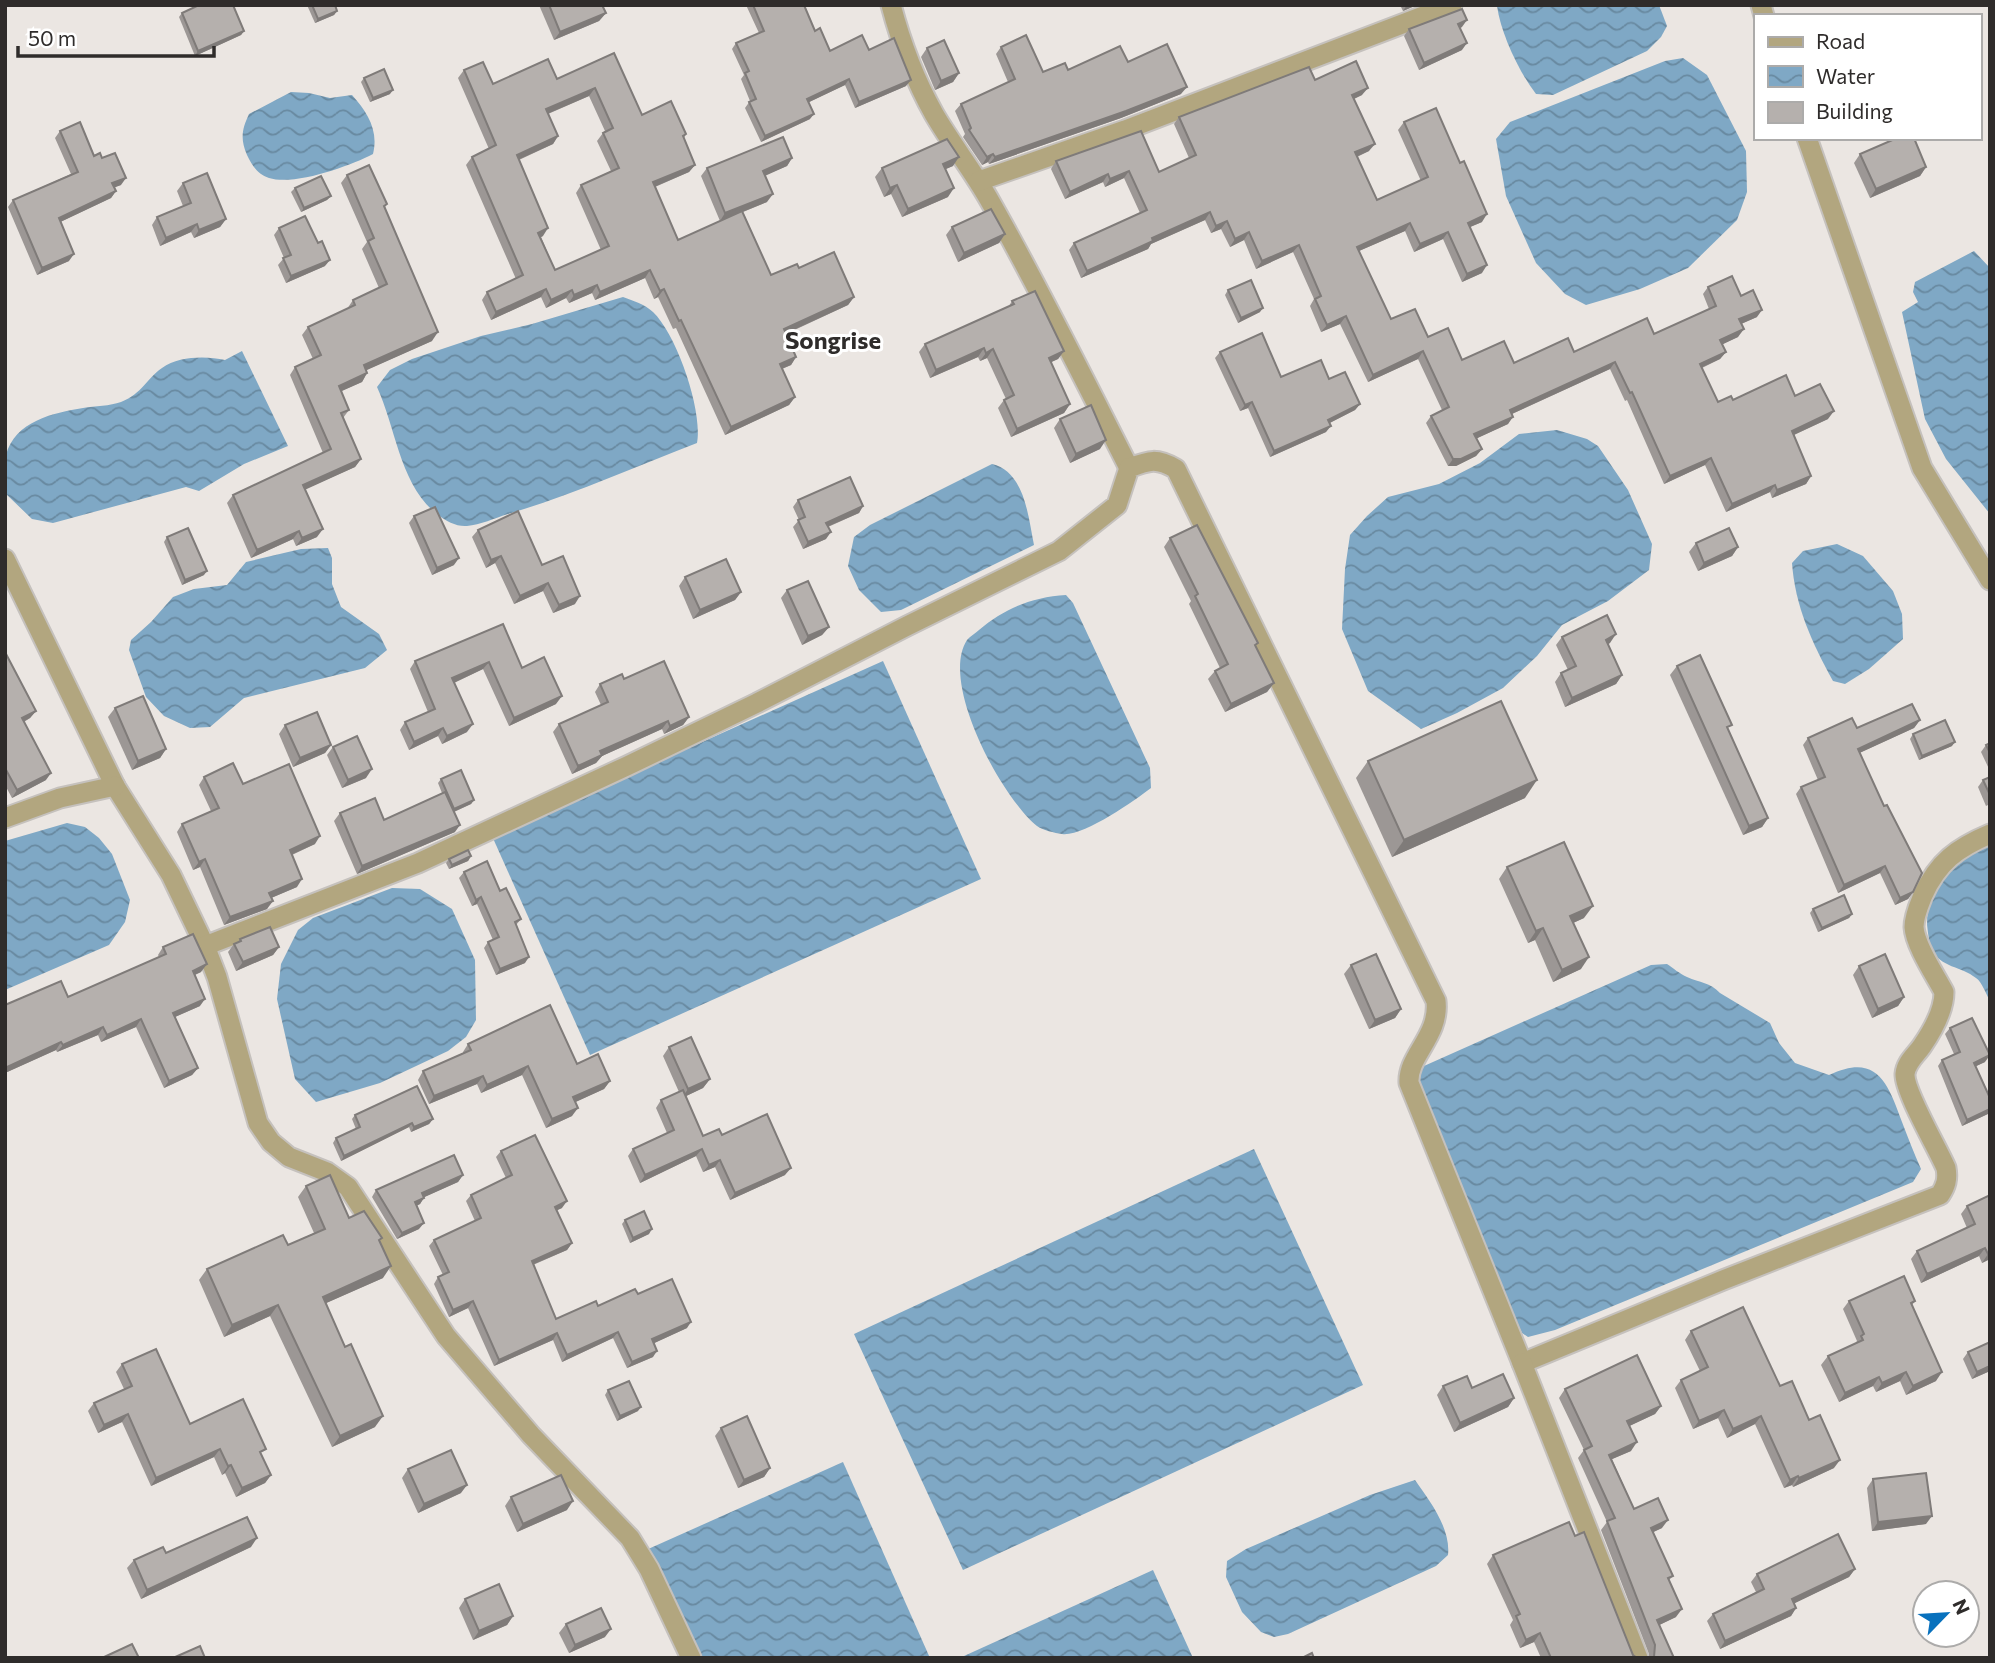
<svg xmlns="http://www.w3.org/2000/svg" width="1995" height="1663" font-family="Commissioner,sans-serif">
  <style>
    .water { fill: url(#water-waves) }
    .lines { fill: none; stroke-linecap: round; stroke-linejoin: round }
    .minor-casing { stroke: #c5c1bd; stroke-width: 23 }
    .tertiary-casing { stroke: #c5c1bd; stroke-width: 23 }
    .minor { stroke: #b2a67f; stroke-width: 19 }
    .tertiary { stroke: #b2a67f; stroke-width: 19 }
    .wall { fill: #9c9795; fill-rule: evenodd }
    .shaded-wall { fill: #7f7b79 }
    .building { fill: #b5b0ad; stroke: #7f7b79; stroke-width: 2; fill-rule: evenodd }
    .labels { text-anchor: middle; stroke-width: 6; stroke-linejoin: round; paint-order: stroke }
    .district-label { font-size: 24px; font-weight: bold; fill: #2f2c2b; stroke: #fff }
  </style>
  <defs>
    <pattern id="water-waves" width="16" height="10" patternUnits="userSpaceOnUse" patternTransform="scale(1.75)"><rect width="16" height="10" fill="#7fa8c5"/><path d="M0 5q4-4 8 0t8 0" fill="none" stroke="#6889a0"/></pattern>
  </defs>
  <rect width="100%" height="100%" fill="#ebe6e2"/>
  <g class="water">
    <path d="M1659,5L1667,26L1661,37L1647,51L1553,95L1536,94C1519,72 1501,34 1497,6Z"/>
    <path d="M1683,58L1707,75L1746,151L1747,192L1737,220L1688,268L1640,289L1586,305L1565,294L1536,263L1506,196L1496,139L1510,122L1665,61Z"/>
    <path d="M291,92L309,93L330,98L352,95C367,112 379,130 373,154C350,166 295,186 269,178C257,174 252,165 247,155C240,139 242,129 249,114Z"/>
    <path d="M1974,251L1990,268V514L1946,459L1925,419L1902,312L1918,302L1913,292L1915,282Z"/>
    <path d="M623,297C634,301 644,304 653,312C677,335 703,411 697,443C635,467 572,495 508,514C495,518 480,525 467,526C457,527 446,521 438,515C400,486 396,428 377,387L390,370L412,359L481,336L532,324Z"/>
    <path d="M242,351L288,446L244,464L199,491L186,487L53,523L32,519L5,493C5,482 3,466 6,455C15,421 53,413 83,408C95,406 110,406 121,402C143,393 146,379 162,368C179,356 206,356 225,360Z"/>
    <path d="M1557,430L1587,439L1598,446L1628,490L1652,544L1649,570L1608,601L1562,625L1537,656L1503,688L1457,713L1421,729L1368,691L1342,629L1345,569L1350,535L1367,516L1388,497L1439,484L1480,463L1519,434Z"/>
    <path d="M992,464C1025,472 1028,516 1034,545L901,610L881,612L859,590L848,566L854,537L870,525Z"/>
    <path d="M1837,544L1863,556L1893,591L1902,614L1903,639L1869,669L1845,684L1833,681C1812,643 1795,606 1792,563L1803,551Z"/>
    <path d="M328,548L332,558V584L341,607L379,634L387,650L365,668L244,698L210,727L190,728L164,716L146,697L129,650L131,640L151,622L173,597L194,589L227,585L246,562L301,549Z"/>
    <path d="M1066,595L1073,603L1150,768L1151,788C1134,801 1083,837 1062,834C1055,833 1042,830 1037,826C1002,798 939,683 967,640C970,636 976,633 979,630C1005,608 1033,597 1066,595Z"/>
    <path d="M883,661L981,879L590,1055L492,836Z"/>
    <path d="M67,823L85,827L99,838L112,854L130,900L125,922L109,945L5,990V841Z"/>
    <path d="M1990,842V1001C1986,994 1982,982 1976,978C1961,966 1941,968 1931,949C1929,945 1929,938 1928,933C1921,890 1956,860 1990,842Z"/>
    <path d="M392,888L420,889L452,909L475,960L476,1020L466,1037L448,1051L380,1083L316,1102L295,1079L277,999L281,964L298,930L313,918Z"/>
    <path d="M1667,964C1673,968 1680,974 1687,977C1700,983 1710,982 1720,993L1770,1023L1779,1043L1795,1063L1829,1075C1877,1052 1888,1083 1902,1122C1908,1138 1914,1153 1921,1169L1913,1182L1555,1330L1528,1337L1522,1333L1494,1275L1411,1080L1415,1070L1651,965Z"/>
    <path d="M1254,1149L1363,1385L963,1570L854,1334Z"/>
    <path d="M843,1462L930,1658H694L646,1550Z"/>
    <path d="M1415,1480C1429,1500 1451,1528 1448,1555L1436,1566L1288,1634L1274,1637L1261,1632L1242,1612L1226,1577L1227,1561L1246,1549L1370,1495Z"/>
    <path d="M1153,1570L1193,1658H965L964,1656Z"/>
  </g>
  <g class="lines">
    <defs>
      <g id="minor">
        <path d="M891,5C901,43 915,80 934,114C952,145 974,172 991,203C1040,290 1084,379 1129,468"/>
        <path d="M979,181L1125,130L1452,5"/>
        <path d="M5,559L115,786L171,875L205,946L217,977L258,1123L271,1142L289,1157L327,1172L348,1187L446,1336L531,1435L630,1538L649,1569L691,1658"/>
        <path d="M5,818L60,798L115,786"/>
        <path d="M205,946L418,863L627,766L757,703L907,626L1059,551L1117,505L1129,468C1150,460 1157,458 1176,469L1436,1001C1440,1036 1407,1056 1409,1083L1522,1363L1723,1280L1940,1195C1946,1186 1948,1179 1946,1168C1938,1149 1904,1091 1905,1074C1906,1062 1916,1055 1922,1046C1933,1030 1944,1011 1944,992C1935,975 1915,945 1914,927C1914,916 1919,905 1923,895C1938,862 1957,848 1990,834"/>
        <path d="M1522,1363L1638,1658"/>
      </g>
      <g id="tertiary">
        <path d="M1761,5L1764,16"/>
        <path d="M1807,138L1922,468L1990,580"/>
      </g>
    </defs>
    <use href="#minor" class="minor-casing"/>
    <use href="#tertiary" class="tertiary-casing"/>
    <use href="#minor" class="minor"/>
    <use href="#tertiary" class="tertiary"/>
  </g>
  <g class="wall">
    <path d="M307,5H335L337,11L334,15L315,23Z"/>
    <path d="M539,5H602L606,13L599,21L554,40Z"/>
    <path d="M746,5H804L815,31L830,51L869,50L906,86L855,108L845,85L809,102L810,119L761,142L745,108L750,101L741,79L744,75L732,49L736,43L759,33Z"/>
    <path d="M1400,5H1417L1403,11Z"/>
    <path d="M182,13L244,31L241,35L195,56L179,17Z"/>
    <path d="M1462,27L1460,28L1462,50L1419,70L1404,36L1409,29Z"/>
    <path d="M1001,47L1043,72L1128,62L1181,94L1121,118L989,164L988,162L982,165L963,137L965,134L955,111L961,104L1008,82L996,54Z"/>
    <path d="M927,48L959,73L953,82L935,90L921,57Z"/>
    <path d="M614,53L642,115L686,134L684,138L695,165L689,172L655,187L678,240L737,214L720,221L701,176L707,168L792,158L787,166L765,175L767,202L743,212L771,275L799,268L854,297L848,305L786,334L796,357L791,365L782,369L795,397L789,405L725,435L676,328L673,329L658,297L654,299L645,278L595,300L592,293L569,303L566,298L546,308L541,297L491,320L482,300L487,292L516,279L466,165L472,157L489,149L458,78L464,70L493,84L557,79ZM589,96L605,131L603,133L597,141L611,171L581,185L576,193L601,250L555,270L541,237L543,236L519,160L553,144L558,136L548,114Z"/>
    <path d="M364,78L390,94L370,102L361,82Z"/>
    <path d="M1315,80L1362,95L1354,99L1369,151L1357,157L1377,200L1421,181L1398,130L1404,122L1482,222L1470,227L1482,273L1462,282L1443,239L1414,252L1405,231L1359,251L1391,319L1428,337L1462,360L1514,363L1574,352L1654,334L1709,309L1703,294L1708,287L1741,296L1757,317L1741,324L1738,337L1722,344L1726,352L1720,359L1702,368L1718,402L1733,400L1795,396L1828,419L1794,435L1811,476L1806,484L1772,498L1770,492L1726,512L1705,465L1664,484L1627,400L1625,401L1610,369L1512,414L1508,424L1477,438L1482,449L1476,456L1456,466H1448L1426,423L1431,416L1442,410L1418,359L1368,382L1340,324L1321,332L1310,306L1314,299L1293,252L1256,269L1244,240L1230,247L1221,229L1211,233L1205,220L1151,244L1148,249L1081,278L1069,250L1074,243L1140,213L1124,178L1105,187L1103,182L1065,199L1051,169L1056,161L1159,172L1189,158L1174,124L1179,117Z"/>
    <path d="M60,131L94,156L102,158L121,185L114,187L116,191L111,198L60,222L69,261L37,275L8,207L13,200L71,174L55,138Z"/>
    <path d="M1860,154L1926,167L1920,176L1870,198L1854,163Z"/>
    <path d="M953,166L945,169L948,197L902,217L891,194L884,197L875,177L882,168Z"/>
    <path d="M347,175L387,204L385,207L432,341L366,370L367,373L362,382L341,391L349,410L343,418L361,459L355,467L305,489L317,537L296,546L293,539L251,558L227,503L233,495L323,453L290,375L295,367L313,359L302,335L308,327L347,309L353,300L379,288L362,249L367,242L341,183Z"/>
    <path d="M183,183L226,219L220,227L194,238L191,232L160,246L152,225L157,217L183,206L177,191Z"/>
    <path d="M295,188L331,196L327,200L301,212L291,192Z"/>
    <path d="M952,227L1005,234L999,243L958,262L946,235Z"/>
    <path d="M279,228L325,266L286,283L278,265L284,258L274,235Z"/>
    <path d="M1228,290L1260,312L1238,323L1225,295Z"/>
    <path d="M1012,301L1064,351L1058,359L1051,362L1070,404L1064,413L1011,437L998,408L1004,400L1006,399L987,358L980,361L978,357L930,378L919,352L925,344L1009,306Z"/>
    <path d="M1220,352L1281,377L1329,379L1360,404L1355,410L1329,423L1326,432L1270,457L1248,408L1240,411L1215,358Z"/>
    <path d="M1060,419L1100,449L1070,463L1054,428Z"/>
    <path d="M798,500L863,506L859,513L828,527L826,539L803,549L793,527L799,520L793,507Z"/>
    <path d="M414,516L454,565L432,575L409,523Z"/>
    <path d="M478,530L542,565L575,604L553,613L543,591L514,604L495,563L486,568L472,537Z"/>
    <path d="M167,537L204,575L182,585L164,542Z"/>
    <path d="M1170,538L1255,646L1274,683L1267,692L1225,712L1208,679L1215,671L1220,668L1189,604L1191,601L1164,547Z"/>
    <path d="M1696,543L1738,547L1732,556L1698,571L1689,552Z"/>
    <path d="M685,577L741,592L735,600L693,619L679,586Z"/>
    <path d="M787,590L829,627L822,635L802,645L781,598Z"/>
    <path d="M503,624L522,668L556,704L509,726L483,669L454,683L467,732L442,744L438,736L409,750L400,730L405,722L428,712L410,669L415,661Z"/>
    <path d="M1562,637L1610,643L1608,644L1622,675L1616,684L1565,707L1555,682L1561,673L1568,670L1556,645Z"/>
    <path d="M5,652L36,711L30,718L24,722L46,780L12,798L5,785Z"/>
    <path d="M1677,666L1768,818L1762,827L1743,835L1670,675Z"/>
    <path d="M624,679L689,717L683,725L664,734L662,729L602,756L596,763L572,774L553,732L559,724L601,705L595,692L600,684Z"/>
    <path d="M115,708L166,749L160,758L132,770L108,717Z"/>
    <path d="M1920,720L1914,728L1859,753L1913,892L1908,899L1895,905L1880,873L1838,893L1796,794L1801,787L1818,780L1803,745L1808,738L1857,728Z"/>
    <path d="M285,725L331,745L325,753L293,767L279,734Z"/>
    <path d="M1913,734L1952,746L1919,760L1910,739Z"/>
    <path d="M1990,743V771L1981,752L1986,745Z"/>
    <path d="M333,747L366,778L342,788L327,755Z"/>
    <path d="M1368,761L1525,798L1392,857L1356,778Z"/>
    <path d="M204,777L243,784L315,844L292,855L297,887L271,898L267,909L224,925L200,867L193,870L177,832L182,824L211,811L199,785Z"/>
    <path d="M1990,777V804L1986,806L1978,787L1983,780Z"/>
    <path d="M441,779L474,800L471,804L454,812L455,832L357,874L334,821L340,813L384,820L442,793L438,783Z"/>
    <path d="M471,856L468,861L449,869L446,863L449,859Z"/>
    <path d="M1507,867L1584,918L1573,923L1581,969L1553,982L1535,940L1528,943L1499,879Z"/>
    <path d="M464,872L500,891L521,919L516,925L525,963L496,975L484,948L488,942L493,940L477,904L472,906L459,878Z"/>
    <path d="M1813,909L1852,914L1849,918L1818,932L1810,913Z"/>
    <path d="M240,939L279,947L273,955L236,971L228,952L234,944L238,942Z"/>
    <path d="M163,947L201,972L195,975L200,1006L175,1017L198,1068L192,1075L164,1088L136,1027L101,1042L98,1035L57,1052L56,1050L5,1073V1005L68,997L159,957L158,955Z"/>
    <path d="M1351,965L1401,1009L1395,1018L1369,1029L1344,974Z"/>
    <path d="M1859,966L1904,997L1898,1006L1872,1018L1853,975Z"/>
    <path d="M1950,1028L1985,1062L1976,1066L1990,1098V1113L1962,1126L1938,1066L1942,1060L1954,1054L1945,1034Z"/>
    <path d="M468,1044L577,1064L610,1081L604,1089L575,1102L572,1116L546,1128L522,1075L481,1093L477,1084L429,1104L418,1080L423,1071L463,1053V1052Z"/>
    <path d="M669,1047L710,1079L703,1088L686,1096L703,1136L722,1135L785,1175L730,1200L715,1167L703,1172L696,1156L640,1183L628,1156L633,1149L667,1133L656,1108L661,1100L679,1092L663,1056Z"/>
    <path d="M355,1115L433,1119L429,1124L411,1132L409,1127L341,1161L333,1143L336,1138L356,1129L352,1119Z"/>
    <path d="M501,1151L562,1208L557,1210L572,1243L567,1250L533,1265L556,1319L638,1294L687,1328L654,1343L653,1357L627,1368L613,1338L562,1362L553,1340L494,1366L468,1308L449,1317L434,1284L438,1277L443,1275L429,1246L434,1240L475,1221L466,1201L471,1195L506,1178L496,1157Z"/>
    <path d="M463,1175L458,1182L424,1197L420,1204L416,1206L419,1229L397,1239L372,1197L376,1190Z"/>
    <path d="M306,1186L380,1242L383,1278L326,1303L375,1427L332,1447L270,1316L224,1337L199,1280L207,1269L288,1245L314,1233L298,1197Z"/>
    <path d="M1990,1195V1259L1982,1263L1979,1256L1921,1283L1911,1259L1917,1251L1967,1228L1961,1214L1967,1206Z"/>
    <path d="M625,1220L649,1234L630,1243L622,1224Z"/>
    <path d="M1849,1301H1915L1912,1305L1936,1381L1906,1395L1900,1381L1876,1392L1873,1386L1839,1402L1821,1365L1828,1356L1855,1344L1857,1341L1843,1309Z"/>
    <path d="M1691,1331L1780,1386L1809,1420L1834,1468L1793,1487L1792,1485L1784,1488L1755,1424L1727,1438L1718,1418L1693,1429L1675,1388L1681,1380L1700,1371L1685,1340Z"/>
    <path d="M1990,1342V1371L1972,1379L1963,1359L1968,1352Z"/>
    <path d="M122,1364L190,1424L261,1455L271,1475L265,1483L236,1497L225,1473L222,1475L214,1457L151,1486L122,1422L98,1433L88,1411L94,1403L124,1389L116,1372Z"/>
    <path d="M1443,1386L1472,1388L1514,1398L1508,1407L1454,1432L1437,1395Z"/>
    <path d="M1565,1389L1661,1406L1655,1414L1629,1426L1631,1451L1612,1459L1634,1509L1662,1528L1653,1532L1673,1576L1669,1580L1676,1617L1659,1625L1674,1658H1649V1654L1601,1530L1607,1522L1578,1458L1584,1450L1559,1398Z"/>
    <path d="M608,1390L638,1411L617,1421L605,1395Z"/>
    <path d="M721,1428L770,1468L764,1477L738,1488L715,1436Z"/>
    <path d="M408,1469L461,1493L418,1513L402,1478Z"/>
    <path d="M1873,1479L1926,1524L1872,1531L1867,1488Z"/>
    <path d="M511,1497L567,1510L517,1532L505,1506Z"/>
    <path d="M251,1547L141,1599L127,1568L134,1560L166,1553Z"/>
    <path d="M1493,1555L1633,1655L1637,1658H1541L1534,1642L1520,1648L1510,1625L1513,1620L1487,1564Z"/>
    <path d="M1855,1569L1849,1577L1794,1603L1796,1608L1791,1616L1720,1649L1707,1621L1713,1614L1756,1592L1751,1582L1757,1574Z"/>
    <path d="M465,1599L513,1616L507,1625L473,1640L459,1608Z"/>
    <path d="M566,1624L605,1637L569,1653L559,1633Z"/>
  </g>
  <g class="shaded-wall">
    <path d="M1407,5H1417L1403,11Z"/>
    <path d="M337,11L334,15L315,23L318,19Z"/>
    <path d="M606,13L599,21L554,40L560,32Z"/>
    <path d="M1467,20L1462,27L1453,31L1458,24Z"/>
    <path d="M244,31L241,35L195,56L198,51Z"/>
    <path d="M1467,43L1462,50L1419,70L1424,63Z"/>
    <path d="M959,73L953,82L935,90L941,81Z"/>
    <path d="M849,79L845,85L803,105L807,99Z"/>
    <path d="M911,80L906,86L855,108L859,102Z"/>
    <path d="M1187,87L1181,94L1121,118L989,164L995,157Z"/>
    <path d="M595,88L589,96L540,117L546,109Z"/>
    <path d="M1368,88L1362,95L1347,102L1352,95Z"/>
    <path d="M393,90L390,94L370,102L373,98Z"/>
    <path d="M814,114L810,119L761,142L765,136Z"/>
    <path d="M558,136L553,144L511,163L517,155Z"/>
    <path d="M1375,144L1369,151L1349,160L1355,152Z"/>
    <path d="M993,154L988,162L982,165L987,157Z"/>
    <path d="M959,157L953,166L937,173L943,164Z"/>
    <path d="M792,158L787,166L758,179L763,171Z"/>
    <path d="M695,165L689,172L647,190L653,182Z"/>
    <path d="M1926,167L1920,176L1870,198L1876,189Z"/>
    <path d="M1129,171L1124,178L1105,187L1110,179Z"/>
    <path d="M1108,174L1103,182L1065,199L1070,192Z"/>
    <path d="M126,178L121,185L108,190L112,183Z"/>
    <path d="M897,185L891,194L884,197L890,188Z"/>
    <path d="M954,188L948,197L902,217L908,209Z"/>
    <path d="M116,191L111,198L54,225L59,218Z"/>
    <path d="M773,194L767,202L720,221L725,213Z"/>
    <path d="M331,196L327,200L301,212L304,208Z"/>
    <path d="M1210,212L1205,220L1151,244L1148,249L1081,278L1087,271L1152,238Z"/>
    <path d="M1487,214L1482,222L1463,230L1468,223Z"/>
    <path d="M226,219L220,227L194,238L199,230Z"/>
    <path d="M1227,221L1221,229L1211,233L1216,226Z"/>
    <path d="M1410,223L1405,231L1352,254L1357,247Z"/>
    <path d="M197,224L191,232L160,246L166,238Z"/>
    <path d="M548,228L543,236L533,241L538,233Z"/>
    <path d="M1249,232L1244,240L1230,247L1235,239Z"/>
    <path d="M1448,232L1443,239L1414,252L1420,244Z"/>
    <path d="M1005,234L999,243L958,262L964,253Z"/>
    <path d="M1299,245L1293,252L1256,269L1262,261Z"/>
    <path d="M74,254L69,261L37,275L42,268Z"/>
    <path d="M330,260L325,266L286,283L291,276Z"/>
    <path d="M1487,265L1482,273L1462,282L1467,274Z"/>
    <path d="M650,270L645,278L595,300L600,292Z"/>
    <path d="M597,285L592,293L569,303L574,295Z"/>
    <path d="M546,289L541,297L491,320L496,312Z"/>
    <path d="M664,289L658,297L654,299L660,291Z"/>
    <path d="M572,290L566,298L546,308L551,300Z"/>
    <path d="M854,297L848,305L778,337L784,329Z"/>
    <path d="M1263,308L1260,312L1238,323L1241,318Z"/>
    <path d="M1762,310L1757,317L1734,327L1739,319Z"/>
    <path d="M1346,316L1340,324L1321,332L1327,325Z"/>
    <path d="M1744,329L1738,337L1715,348L1720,340Z"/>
    <path d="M438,332L432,341L358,374L364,365Z"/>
    <path d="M984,348L978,357L930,378L936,370Z"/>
    <path d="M993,349L987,358L980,361L986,353Z"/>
    <path d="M1064,351L1058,359L1043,366L1049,358Z"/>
    <path d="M1423,351L1418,359L1368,382L1373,375Z"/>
    <path d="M1726,352L1720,359L1694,371L1700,364Z"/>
    <path d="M796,357L791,365L774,372L780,364Z"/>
    <path d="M1615,362L1610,369L1505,417L1510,410Z"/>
    <path d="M367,373L362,382L333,395L339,386Z"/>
    <path d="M795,397L789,405L725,435L731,427Z"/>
    <path d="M1252,402L1248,408L1240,411L1245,405Z"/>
    <path d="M1070,404L1064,413L1011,437L1017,429Z"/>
    <path d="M1360,404L1355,410L1324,426L1328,420Z"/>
    <path d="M1834,411L1828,419L1787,438L1792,431Z"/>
    <path d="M1513,417L1508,424L1469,442L1474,434Z"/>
    <path d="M1331,426L1326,432L1270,457L1274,451Z"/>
    <path d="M1106,440L1100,449L1070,463L1076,454Z"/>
    <path d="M1482,449L1476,456L1456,466H1448L1453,459Z"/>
    <path d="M1711,458L1705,465L1664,484L1670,476Z"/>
    <path d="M361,459L355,467L298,493L303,485Z"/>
    <path d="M1811,476L1806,484L1772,498L1777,490Z"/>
    <path d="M1775,485L1770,492L1726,512L1732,504Z"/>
    <path d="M863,506L859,513L822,529L826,523Z"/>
    <path d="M323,529L317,537L296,546L302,538Z"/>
    <path d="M299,531L293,539L251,558L257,550Z"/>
    <path d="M831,532L826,539L803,549L808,542Z"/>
    <path d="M1738,547L1732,556L1698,571L1704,563Z"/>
    <path d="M501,556L495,563L486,568L491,560Z"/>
    <path d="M459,558L454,565L432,575L437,568Z"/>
    <path d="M207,571L204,575L182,585L185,580Z"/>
    <path d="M548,583L543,591L514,604L520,596Z"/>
    <path d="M741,592L735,600L693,619L700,610Z"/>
    <path d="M580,596L575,604L553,613L559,605Z"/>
    <path d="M829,627L822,635L802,645L808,636Z"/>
    <path d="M1616,634L1610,643L1600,648L1606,640Z"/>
    <path d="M489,662L483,669L447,686L452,678Z"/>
    <path d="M1622,675L1616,684L1565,707L1572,698Z"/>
    <path d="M1274,683L1267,692L1225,712L1231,704Z"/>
    <path d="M562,696L556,704L509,726L514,718Z"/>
    <path d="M36,711L30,718L17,725L22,718Z"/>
    <path d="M689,717L683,725L664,734L670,726Z"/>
    <path d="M1920,720L1914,728L1853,756L1858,749Z"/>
    <path d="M668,721L662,729L602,756L596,763L572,774L578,766L600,751Z"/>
    <path d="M473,724L467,732L442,744L447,736Z"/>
    <path d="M443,728L438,736L409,750L414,742Z"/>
    <path d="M1955,742L1952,746L1919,760L1922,756Z"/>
    <path d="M331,745L325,753L293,767L300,758Z"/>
    <path d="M166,749L160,758L132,770L138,761Z"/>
    <path d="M372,769L366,778L342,788L348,780Z"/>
    <path d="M51,773L46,780L12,798L17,790Z"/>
    <path d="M1537,780L1525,798L1392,857L1404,840Z"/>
    <path d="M474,800L471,804L451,813L454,809Z"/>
    <path d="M1768,818L1762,827L1743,835L1749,826Z"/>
    <path d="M460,825L455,832L357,874L362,866Z"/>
    <path d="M320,836L315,844L284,858L290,850Z"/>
    <path d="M471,856L468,861L449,869L452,865Z"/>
    <path d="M205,859L200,867L193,870L199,862Z"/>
    <path d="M1885,866L1880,873L1838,893L1844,885Z"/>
    <path d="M302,879L297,887L264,901L269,893Z"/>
    <path d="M1913,892L1908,899L1895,905L1900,898Z"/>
    <path d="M481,897L477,904L472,906L476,900Z"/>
    <path d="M273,901L267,909L224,925L230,917Z"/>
    <path d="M1593,906L1584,918L1562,928L1570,916Z"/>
    <path d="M1852,914L1849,918L1818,932L1822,928Z"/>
    <path d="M1543,928L1535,940L1528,943L1536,931Z"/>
    <path d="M279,947L273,955L236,971L243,962Z"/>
    <path d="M529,957L525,963L496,975L500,969Z"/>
    <path d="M1589,957L1581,969L1553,982L1562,970Z"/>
    <path d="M207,964L201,972L187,978L193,971Z"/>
    <path d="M1904,997L1898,1006L1872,1018L1878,1009Z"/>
    <path d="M205,999L200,1006L168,1020L173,1013Z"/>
    <path d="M1401,1009L1395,1018L1369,1029L1375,1020Z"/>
    <path d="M141,1019L136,1027L101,1042L107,1035Z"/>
    <path d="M103,1027L98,1035L57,1052L63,1045Z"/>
    <path d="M61,1042L56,1050L5,1073V1068Z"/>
    <path d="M1990,1055L1985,1062L1970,1069L1974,1063Z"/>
    <path d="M528,1066L522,1075L481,1093L487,1085Z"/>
    <path d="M198,1068L192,1075L164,1088L169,1081Z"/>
    <path d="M483,1076L477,1084L429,1104L434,1096Z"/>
    <path d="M710,1079L703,1088L682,1098L688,1089Z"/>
    <path d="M610,1081L604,1089L567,1106L573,1097Z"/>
    <path d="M578,1108L572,1116L546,1128L552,1119Z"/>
    <path d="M1990,1109V1113L1962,1126L1967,1120Z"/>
    <path d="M433,1119L429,1124L411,1132L414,1127Z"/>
    <path d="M412,1123L409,1127L341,1161L344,1156Z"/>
    <path d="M702,1149L696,1156L640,1183L645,1175Z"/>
    <path d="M720,1160L715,1167L703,1172L709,1165Z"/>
    <path d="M791,1168L785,1175L730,1200L735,1193Z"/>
    <path d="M463,1175L458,1182L418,1200L422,1193Z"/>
    <path d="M424,1198L420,1204L410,1209L415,1202Z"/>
    <path d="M567,1201L562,1208L551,1213L555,1207Z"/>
    <path d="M424,1223L419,1229L397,1239L402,1233Z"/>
    <path d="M652,1229L649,1234L630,1243L633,1238Z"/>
    <path d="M572,1243L567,1250L527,1267L532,1261Z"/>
    <path d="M1985,1248L1979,1256L1921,1283L1927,1274Z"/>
    <path d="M1990,1253V1259L1982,1263L1988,1254Z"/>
    <path d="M391,1266L383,1278L315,1308L323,1297Z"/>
    <path d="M473,1301L468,1308L449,1317L453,1310Z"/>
    <path d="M278,1305L270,1316L224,1337L232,1325Z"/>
    <path d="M691,1322L687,1328L648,1346L652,1339Z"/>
    <path d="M618,1332L613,1338L562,1362L567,1355Z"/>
    <path d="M557,1333L553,1340L494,1366L499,1360Z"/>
    <path d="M657,1351L653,1357L627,1368L632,1362Z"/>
    <path d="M1990,1366V1371L1972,1379L1977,1372Z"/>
    <path d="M1906,1372L1900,1381L1876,1392L1882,1383Z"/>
    <path d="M1942,1372L1936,1381L1906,1395L1913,1386Z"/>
    <path d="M1879,1377L1873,1386L1839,1402L1845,1393Z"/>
    <path d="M1514,1398L1508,1407L1454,1432L1460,1423Z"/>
    <path d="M1661,1406L1655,1414L1621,1430L1627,1421Z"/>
    <path d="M641,1407L638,1411L617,1421L620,1416Z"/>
    <path d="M1724,1410L1718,1418L1693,1429L1699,1421Z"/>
    <path d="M128,1414L122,1422L98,1433L104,1425Z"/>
    <path d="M383,1416L375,1427L332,1447L340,1436Z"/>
    <path d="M1761,1416L1755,1424L1727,1438L1733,1429Z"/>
    <path d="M1637,1442L1631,1451L1603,1463L1609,1455Z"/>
    <path d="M220,1449L214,1457L151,1486L156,1478Z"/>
    <path d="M1840,1460L1834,1468L1793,1487L1799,1478Z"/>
    <path d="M231,1465L225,1473L222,1475L228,1466Z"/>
    <path d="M770,1468L764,1477L738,1488L744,1480Z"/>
    <path d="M271,1475L265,1483L236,1497L242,1488Z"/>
    <path d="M1798,1476L1792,1485L1784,1488L1790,1480Z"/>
    <path d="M467,1485L461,1493L418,1513L424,1504Z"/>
    <path d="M573,1501L567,1510L517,1532L523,1524Z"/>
    <path d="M1932,1516L1926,1524L1872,1531L1878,1522Z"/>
    <path d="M1668,1520L1662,1528L1645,1536L1651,1528Z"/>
    <path d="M257,1538L251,1547L141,1599L147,1590Z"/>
    <path d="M1855,1569L1849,1577L1787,1607L1792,1599Z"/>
    <path d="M1796,1608L1791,1616L1720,1649L1725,1641Z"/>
    <path d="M1682,1609L1676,1617L1651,1629L1657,1620Z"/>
    <path d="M513,1616L507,1625L473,1640L479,1631Z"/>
    <path d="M611,1629L605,1637L569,1653L575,1645Z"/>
    <path d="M1540,1633L1534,1642L1520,1648L1526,1640Z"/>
  </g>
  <g class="building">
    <path d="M199,5H233L244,31L198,51L182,13Z"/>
    <path d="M312,5H335L337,11L318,19Z"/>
    <path d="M549,5H602L606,13L560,32Z"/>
    <path d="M753,5H804L815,31L820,28L830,51L862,35L869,50L894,38L911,80L859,102L849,79L807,99L814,114L765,136L749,102L756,99L745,73L749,71L736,43L764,31Z"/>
    <path d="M1462,9L1467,20L1458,24L1467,43L1424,63L1409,29Z"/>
    <path d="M1026,35L1043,72L1065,63L1068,70L1120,46L1128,62L1167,44L1187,87L1126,111L995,157L993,154L987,157L969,130L971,128L961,104L1015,79L1001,47Z"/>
    <path d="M944,40L959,73L941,81L927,48Z"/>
    <path d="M614,53L642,115L671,101L686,134L683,136L695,165L653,182L678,240L742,211L771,275L797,264L799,268L834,252L854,297L784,329L796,357L780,364L795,397L731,427L681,320L679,321L664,289L660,291L650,270L600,292L597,285L574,295L572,290L551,300L546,289L496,312L487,292L523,275L472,157L496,145L464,70L483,62L493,84L548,59L557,79ZM595,88L613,128L603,133L619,168L581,185L609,246L555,270L538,233L548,228L517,155L558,136L546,109Z"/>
    <path d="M1356,61L1368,88L1352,95L1375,144L1355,152L1377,200L1428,177L1404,122L1436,108L1460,163L1464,161L1487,214L1468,223L1487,265L1467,274L1448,232L1420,244L1410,223L1357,247L1391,319L1415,309L1428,337L1448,328L1462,360L1504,341L1514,363L1568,338L1574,352L1647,318L1654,334L1716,306L1708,287L1732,276L1741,296L1753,290L1762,310L1739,319L1744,329L1720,340L1726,352L1700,364L1718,402L1731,396L1733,400L1786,375L1795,396L1820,384L1834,411L1792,431L1811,476L1777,490L1775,485L1732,504L1711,458L1670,476L1632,392L1630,393L1615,362L1510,410L1513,417L1474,434L1482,449L1461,459H1453L1431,416L1449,407L1423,351L1373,375L1346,316L1327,325L1315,299L1321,296L1299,245L1262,261L1249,232L1235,239L1227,221L1216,226L1210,212L1152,238L1153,241L1087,271L1074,243L1147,210L1129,171L1110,179L1108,174L1070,192L1056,161L1141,131L1159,172L1196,155L1179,117L1309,67L1315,80Z"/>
    <path d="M384,69L393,90L373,98L364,78Z"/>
    <path d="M80,122L94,156L100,153L102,158L115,153L126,178L112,183L116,191L59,218L74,254L42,268L13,200L78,172L60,131Z"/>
    <path d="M783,137L792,158L763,171L773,194L725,213L707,168Z"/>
    <path d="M1897,138H1914L1926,167L1876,189L1860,154Z"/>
    <path d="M947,139L959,157L943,164L954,188L908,209L897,185L890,188L882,168Z"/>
    <path d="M369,165L387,204L384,206L438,332L364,365L367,373L339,386L349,410L341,413L361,459L303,485L323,529L302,538L299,531L257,550L233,495L331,449L295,367L321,355L308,327L355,305L353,300L387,284L368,241L374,238L347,175Z"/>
    <path d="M207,173L226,219L199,230L197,224L166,238L157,217L191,203L183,183Z"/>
    <path d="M321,176L331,196L304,208L295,188Z"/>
    <path d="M991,209L1005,234L964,253L952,227Z"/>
    <path d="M305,216L318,243L322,241L330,260L291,276L283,258L291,255L279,228Z"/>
    <path d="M1251,280L1263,308L1241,318L1228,290Z"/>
    <path d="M1035,291L1064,351L1049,358L1070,404L1017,429L1004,400L1014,395L993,349L986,353L984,348L936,370L925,344L1014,304L1012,301Z"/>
    <path d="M1262,333L1281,377L1321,360L1329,379L1345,372L1360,404L1328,420L1331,426L1274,451L1252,402L1245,405L1220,352Z"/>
    <path d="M1091,405L1106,440L1076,454L1060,419Z"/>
    <path d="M850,477L863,506L826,523L831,532L808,542L798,520L805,517L798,500Z"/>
    <path d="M435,507L459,558L437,568L414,516Z"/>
    <path d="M518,511L542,565L563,556L580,596L559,605L548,583L520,596L501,556L491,560L478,530Z"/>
    <path d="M1197,525L1258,643L1255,645L1274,683L1231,704L1215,671L1228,664L1195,596L1198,594L1170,538Z"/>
    <path d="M188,528L207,571L185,580L167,537Z"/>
    <path d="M1729,528L1738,547L1704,563L1696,543Z"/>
    <path d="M726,559L741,592L700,610L685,577Z"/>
    <path d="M808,581L829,627L808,636L787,590Z"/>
    <path d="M1607,615L1616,634L1606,640L1622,675L1572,698L1561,673L1576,666L1562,637Z"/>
    <path d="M503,624L522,668L544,657L562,696L514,718L489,662L452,678L473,724L447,736L443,728L414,742L405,722L435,709L415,661Z"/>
    <path d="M5,652L36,711L22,718L51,773L17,790L5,768Z"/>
    <path d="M1700,655L1732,725L1727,727L1768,818L1749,826L1677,666Z"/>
    <path d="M664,661L689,717L670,726L668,721L600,751L602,755L578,766L559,724L608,702L600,684L622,674L624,679Z"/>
    <path d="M143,696L166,749L138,761L115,708Z"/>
    <path d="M1501,701L1537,780L1404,840L1368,761Z"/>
    <path d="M1912,704L1920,720L1858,749L1884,806L1887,805L1922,873L1913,892L1900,898L1885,866L1844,885L1801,787L1825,777L1808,738L1852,718L1857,728Z"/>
    <path d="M317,712L331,745L300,758L285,725Z"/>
    <path d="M1945,720L1955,742L1922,756L1913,734Z"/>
    <path d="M357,736L372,769L348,780L333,747Z"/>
    <path d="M1990,743V753L1986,745Z"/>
    <path d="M233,763L243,784L289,764L320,836L290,850L302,879L269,893L273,901L230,917L205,859L199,862L182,824L219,808L204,777Z"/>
    <path d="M461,770L474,800L454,809L441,779Z"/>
    <path d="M1990,777V795L1983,780Z"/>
    <path d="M445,792L460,825L362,866L340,813L375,798L384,820Z"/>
    <path d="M1564,842L1593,906L1570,916L1589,957L1562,970L1543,928L1536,931L1507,867Z"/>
    <path d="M468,850L471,856L452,865L449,859Z"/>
    <path d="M487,861L500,891L506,888L521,919L515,922L529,957L500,969L488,942L499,937L481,897L476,900L464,872Z"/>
    <path d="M1844,895L1852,914L1822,928L1813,909Z"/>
    <path d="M270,927L279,947L243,962L234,944L241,941L240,939Z"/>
    <path d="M193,934L207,964L193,971L205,999L173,1013L198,1068L169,1081L141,1019L107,1035L103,1027L63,1045L61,1042L5,1068V1005L61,981L68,997L166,954L163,947Z"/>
    <path d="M1376,954L1401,1009L1375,1020L1351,965Z"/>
    <path d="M1885,954L1904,997L1878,1009L1859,966Z"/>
    <path d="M550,1005L577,1064L598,1054L610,1081L573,1097L578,1108L552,1119L528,1066L487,1085L483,1076L434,1096L423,1071L471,1050L468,1044Z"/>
    <path d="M1972,1018L1990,1055L1974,1063L1990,1098V1109L1967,1120L1942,1060L1960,1052L1950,1028Z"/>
    <path d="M691,1037L710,1079L688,1089L669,1047Z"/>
    <path d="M417,1086L433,1119L414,1127L412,1123L344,1156L336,1138L360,1127L355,1115Z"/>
    <path d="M683,1090L703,1136L719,1129L722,1135L767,1114L791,1168L735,1193L720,1160L709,1165L702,1149L645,1175L633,1149L674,1130L661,1100Z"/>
    <path d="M535,1135L567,1201L555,1207L572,1243L532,1261L556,1319L596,1301L598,1306L635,1289L638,1294L672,1279L691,1322L652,1339L657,1351L632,1362L618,1332L567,1355L557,1333L499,1360L473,1301L453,1310L438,1277L449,1272L434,1240L481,1218L471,1195L512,1175L501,1151Z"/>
    <path d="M454,1155L463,1175L422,1193L424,1198L415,1202L424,1223L402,1233L376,1190Z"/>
    <path d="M330,1175L349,1218L364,1211L382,1238L379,1240L391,1266L323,1297L345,1347L351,1344L383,1416L340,1436L278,1305L232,1325L207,1269L283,1235L288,1245L325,1229L306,1186Z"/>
    <path d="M1990,1195V1253L1988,1254L1985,1248L1927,1274L1917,1251L1975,1224L1967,1206Z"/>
    <path d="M644,1211L652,1229L633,1238L625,1220Z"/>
    <path d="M1904,1276L1915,1301L1911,1303L1942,1372L1913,1386L1906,1372L1882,1383L1879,1377L1845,1393L1828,1356L1863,1340L1861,1336L1864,1334L1849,1301Z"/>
    <path d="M1743,1307L1780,1386L1792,1381L1809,1420L1820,1415L1840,1460L1799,1478L1798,1476L1790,1480L1761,1416L1733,1429L1724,1410L1699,1421L1681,1380L1708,1367L1691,1331Z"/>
    <path d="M1990,1342V1366L1977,1372L1968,1352Z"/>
    <path d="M156,1349L190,1424L243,1399L266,1449L260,1452L271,1475L242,1488L231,1465L228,1466L220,1449L156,1478L128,1414L104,1425L94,1403L132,1386L122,1364Z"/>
    <path d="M1637,1355L1661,1406L1627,1421L1637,1442L1609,1455L1634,1509L1658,1498L1668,1520L1651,1528L1673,1576L1668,1578L1682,1609L1657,1620L1674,1658H1651L1654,1657L1655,1645L1607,1521L1615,1518L1584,1450L1592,1446L1565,1389Z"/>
    <path d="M1503,1374L1514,1398L1460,1423L1443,1386L1467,1376L1472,1388Z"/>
    <path d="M629,1381L641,1407L620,1416L608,1390Z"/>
    <path d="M747,1416L770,1468L744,1480L721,1428Z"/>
    <path d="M451,1450L467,1485L424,1504L408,1469Z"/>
    <path d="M1926,1473L1932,1516L1878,1522L1873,1479Z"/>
    <path d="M561,1475L573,1501L523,1524L511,1497Z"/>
    <path d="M247,1517L257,1538L147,1590L134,1560L163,1547L166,1553Z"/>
    <path d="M1569,1522L1575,1536L1584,1532L1633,1655L1637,1658H1551L1540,1633L1526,1640L1516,1616L1520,1614L1493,1555Z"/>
    <path d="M1838,1534L1855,1569L1792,1599L1796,1608L1725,1641L1713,1614L1764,1589L1757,1574Z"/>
    <path d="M499,1584L513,1616L479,1631L465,1599Z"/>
    <path d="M601,1608L611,1629L575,1645L566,1624Z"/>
    <path d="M132,1644L139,1658H102Z"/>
    <path d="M200,1646L205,1658H173Z"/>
    <path d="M1312,1653L1314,1658H1302Z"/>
  </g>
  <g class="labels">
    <g class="district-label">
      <text x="833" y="349">Songrise</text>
    </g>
  </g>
  <rect width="1995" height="1663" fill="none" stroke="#2f2c2b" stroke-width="14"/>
  <rect x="1754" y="14" width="228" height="126" fill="#ffffff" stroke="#acabaa" stroke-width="2"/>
  <rect x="1768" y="37" width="35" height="10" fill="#b2a67f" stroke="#acabaa" stroke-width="2"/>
  <text x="1816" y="49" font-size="21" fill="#2f2c2b">Road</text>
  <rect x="1768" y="66" width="35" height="21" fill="url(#water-waves)" stroke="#acabaa" stroke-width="2"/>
  <text x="1816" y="84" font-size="21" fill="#2f2c2b">Water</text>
  <rect x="1768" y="102" width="35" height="21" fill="#b5b0ad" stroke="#acabaa" stroke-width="2"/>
  <text x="1816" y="119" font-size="21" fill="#2f2c2b">Building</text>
  <g transform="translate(1946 1614) rotate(65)"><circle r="33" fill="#ffffff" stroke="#acabaa" stroke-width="2"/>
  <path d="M0-5L12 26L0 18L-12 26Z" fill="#0871bd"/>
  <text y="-10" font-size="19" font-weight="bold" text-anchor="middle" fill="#2f2c2b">N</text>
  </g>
  <path d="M18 46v10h196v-10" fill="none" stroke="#2f2c2b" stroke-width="3.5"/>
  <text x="28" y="46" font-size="21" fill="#2f2c2b" stroke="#ffffff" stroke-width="5" paint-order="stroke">50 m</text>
</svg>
